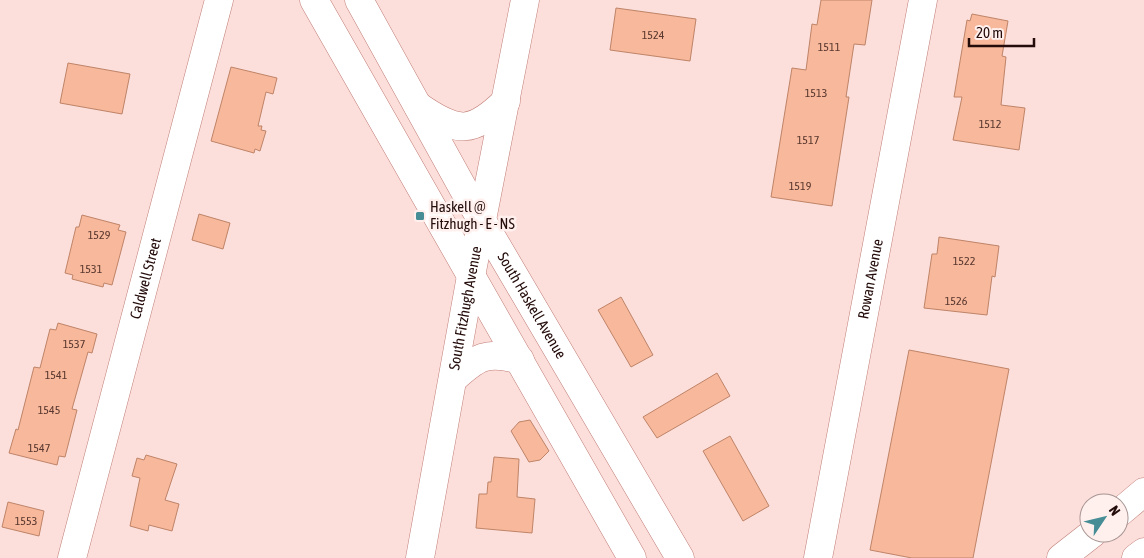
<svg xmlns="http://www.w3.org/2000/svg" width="1144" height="558" font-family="'Asap Condensed',sans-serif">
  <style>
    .building { fill: #f7b89b; stroke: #bf8468 }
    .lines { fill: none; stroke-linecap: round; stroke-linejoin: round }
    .minor-casing { stroke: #c07e77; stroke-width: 29 }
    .major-casing { stroke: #c07e77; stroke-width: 29 }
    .minor { stroke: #fff; stroke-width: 28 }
    .major { stroke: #fff; stroke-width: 28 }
    .poi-dot { fill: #468d95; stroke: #fff0ee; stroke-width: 2 }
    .labels { text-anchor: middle; stroke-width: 5; stroke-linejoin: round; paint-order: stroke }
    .number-label { font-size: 12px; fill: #59372e }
    .poi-label { font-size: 15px; fill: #240c0a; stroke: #fff0ee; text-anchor: start }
    .street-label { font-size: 15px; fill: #240c0a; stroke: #fff0ee }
  </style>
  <rect width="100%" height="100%" fill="#fcdedb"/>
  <g class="building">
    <path d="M821,0H872L865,45L854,44L846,97H849L832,206L771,197L792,68L806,70L812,24L817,25Z"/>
    <path d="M616,8L696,19L690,61L610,50Z"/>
    <path d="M972,14L1008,21L1002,56L1006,57L1001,105L1025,108L1019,150L953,140L962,97H954L967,20L970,21Z"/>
    <path d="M68,63L130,74L122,114L60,103Z"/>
    <path d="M231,67L277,78L273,94L266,92L258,126H262L261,130L266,131L260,151L255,149L254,153L211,141Z"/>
    <path d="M199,214L230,223L223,249L192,240Z"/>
    <path d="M82,215L120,225L118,230L126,232L112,285L104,283L103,287L72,279L73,275L65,273L76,227H79Z"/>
    <path d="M939,237L999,246L995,277L992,276L987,315L924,308L932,254H937Z"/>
    <path d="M621,297L653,355L631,367L598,310Z"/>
    <path d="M58,323L97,334L92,353L88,352L72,409L77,410L65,457L59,456L57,465L9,453L16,429L18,430L34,367L40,368L50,329L56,330Z"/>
    <path d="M909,350L1009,369L973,558H912L870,550Z"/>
    <path d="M717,373L730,396L657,438L643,417Z"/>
    <path d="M530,420L549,451L540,460L529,462L511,431L519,422Z"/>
    <path d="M730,436L769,506L743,521L703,451Z"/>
    <path d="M146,455L177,464L165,500L179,504L172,531L149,525L148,531L130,526L140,478L132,476L137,458L144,460Z"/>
    <path d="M494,457L519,459L517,497L535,499L532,533L476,528L479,494H487L488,482H491Z"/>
    <path d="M8,502L44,511L39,536L2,527Z"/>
  </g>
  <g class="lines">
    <defs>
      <g id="minor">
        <path id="s1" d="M72,558L219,0"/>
        <path id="s2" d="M420,558L471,276L525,0"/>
        <path id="s3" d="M818,558L923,0"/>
      </g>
      <g id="major">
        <path d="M314,0L632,558"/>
        <path id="s4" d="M359,0L464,190L680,558"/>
        <path d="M418,106C458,134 472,134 506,101"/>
        <path d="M453,379C477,357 487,350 520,360"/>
        <path d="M1119,513L1144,492"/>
        <path d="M1061,558L1093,533"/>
        <path d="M1136,558L1144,552"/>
      </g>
    </defs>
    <use href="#minor" class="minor-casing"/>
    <use href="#major" class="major-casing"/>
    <use href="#minor" class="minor"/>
    <use href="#major" class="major"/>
  </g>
  <rect class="poi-dot" x="415" y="211" width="10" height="10" rx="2.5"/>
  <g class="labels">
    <g class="number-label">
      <text x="653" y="39">1524</text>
      <text x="829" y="51">1511</text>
      <text x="816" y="97">1513</text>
      <text x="990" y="128">1512</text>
      <text x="808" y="144">1517</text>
      <text x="800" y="190">1519</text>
      <text x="99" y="239">1529</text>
      <text x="964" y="265">1522</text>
      <text x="91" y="273">1531</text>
      <text x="956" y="305">1526</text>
      <text x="74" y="348">1537</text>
      <text x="56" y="379">1541</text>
      <text x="49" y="414">1545</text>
      <text x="39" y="452">1547</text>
      <text x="26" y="525">1553</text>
    </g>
    <g class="poi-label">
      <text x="430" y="212">Haskell @<tspan x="430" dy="17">Fitzhugh - E - NS</tspan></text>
    </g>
    <g class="street-label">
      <text dy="5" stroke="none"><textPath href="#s1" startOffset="289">Caldwell Street</textPath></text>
      <text dy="5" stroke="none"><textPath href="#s3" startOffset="284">Rowan Avenue</textPath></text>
      <text dy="5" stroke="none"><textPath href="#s4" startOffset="351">South Haskell Avenue</textPath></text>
      <text dy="5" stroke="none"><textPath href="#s2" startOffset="254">South Fitzhugh Avenue</textPath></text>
    </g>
  </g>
  <g transform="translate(1104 518) rotate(55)"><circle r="24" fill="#fff0ee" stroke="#a79593"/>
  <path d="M0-4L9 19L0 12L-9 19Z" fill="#468d95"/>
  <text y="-8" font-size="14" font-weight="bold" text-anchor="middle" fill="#240c0a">N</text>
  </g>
  <path d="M969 38v8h65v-8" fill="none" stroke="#240c0a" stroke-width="2.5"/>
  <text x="976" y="38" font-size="15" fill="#240c0a" stroke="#fff0ee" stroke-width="4" paint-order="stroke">20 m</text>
</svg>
